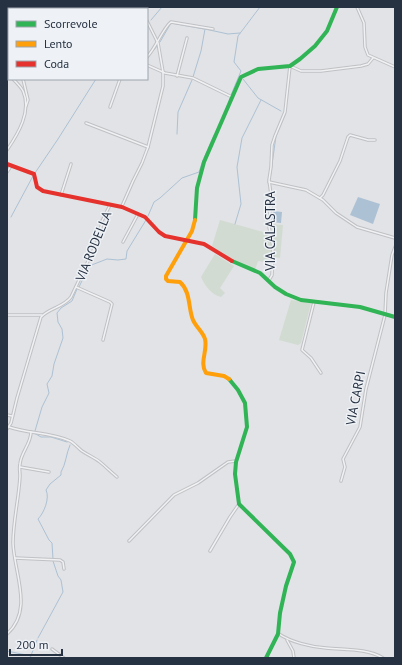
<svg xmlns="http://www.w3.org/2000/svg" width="402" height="665" font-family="'PT Sans',sans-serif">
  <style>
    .green { fill: #d2dbd1 }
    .water { fill: #adc1d4 }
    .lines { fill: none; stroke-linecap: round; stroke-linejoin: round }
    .stream { stroke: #adc1d4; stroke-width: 1 }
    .street-casing { stroke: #bfc1c4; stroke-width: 3.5 }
    .street { stroke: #f1f1f3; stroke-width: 1.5 }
    .fast { stroke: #30b455; stroke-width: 4 }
    .slow { stroke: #ff9f0a; stroke-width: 4 }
    .jam { stroke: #e5322d; stroke-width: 4 }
    .labels { text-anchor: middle; stroke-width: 3; stroke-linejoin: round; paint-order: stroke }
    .street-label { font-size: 13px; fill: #263141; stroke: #eef2f6 }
  </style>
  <rect width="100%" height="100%" fill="#e1e3e6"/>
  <g class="green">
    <path d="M220,220L267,233L271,240L272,263L258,261L255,270L237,262L212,246Z"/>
    <path d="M270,224L283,225L280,258L274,257V241Z"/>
    <path d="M215,254L234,266L220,288L225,293L221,297C211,294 205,286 201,277Z"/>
    <path d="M291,300L311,303L301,343L298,345L279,340Z"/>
  </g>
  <g class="water">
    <path d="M358,197L380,204L373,224L350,215Z"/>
    <path d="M273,211L282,212L281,223L271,222Z"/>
  </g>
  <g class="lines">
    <g class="stream">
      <path d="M88,7L89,9"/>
      <path d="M51,9L54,7"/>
      <path d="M151,20L162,7"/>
      <path d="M160,42L171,23L204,29"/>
      <path d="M147,58L158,45"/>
      <path d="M193,77L201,51L205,29L228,34L240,33"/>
      <path d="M243,79L258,98L281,111"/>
      <path d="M231,95L241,71L234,62L238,36L260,7"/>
      <path d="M227,107L230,98"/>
      <path d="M177,134L178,112L192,80"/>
      <path d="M204,158L214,135"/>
      <path d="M35,173L58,139L96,79"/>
      <path d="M270,179L276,136L285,115"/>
      <path d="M148,216L154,202L160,198L182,178L199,172L203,160"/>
      <path d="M11,217L33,176"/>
      <path d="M269,222L273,202L270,183"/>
      <path d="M235,224L241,204L237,167L242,138L261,100"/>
      <path d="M79,287L89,266L107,259L118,260L126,259L127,251L146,220"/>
      <path d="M35,431L42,407L49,393L47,384L52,376L54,364L63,338L62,329L58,322L57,313L61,308L72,301L77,289"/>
      <path d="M34,433L41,437H51L67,442"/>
      <path d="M53,559L52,543L49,540L38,519C44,513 50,498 46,490L50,484L61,475V472C66,464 66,454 70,445"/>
      <path d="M38,638L63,592L61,580L58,576L53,561"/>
      <path d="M7,651L31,656"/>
      <path d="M30,658L37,640"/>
    </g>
    <defs>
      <g id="street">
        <path d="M39,7L40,9"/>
        <path d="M139,7L141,9"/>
        <path d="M357,7L364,23L365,47L368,55L395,67"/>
        <path d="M147,57C156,48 163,28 171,22L213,29"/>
        <path d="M147,65L165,73L193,78L232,97"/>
        <path d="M7,73L9,75"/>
        <path d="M177,76L187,38"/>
        <path d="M23,79L28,100L26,106"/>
        <path d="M110,107L120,79"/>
        <path d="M86,123L148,147"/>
        <path d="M7,150C18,134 32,111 23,91C21,87 17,83 13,79"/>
        <path d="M7,172L11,166"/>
        <path d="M269,182L306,190L323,200L336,213L357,227L395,238"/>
        <path d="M61,195L71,164"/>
        <path d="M320,198L323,195L340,161L348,137L350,135L368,140H375"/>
        <path d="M122,206L133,181L142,163L148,147L163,86V72L158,43L147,21"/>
        <path d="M123,242L138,214"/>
        <path d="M269,280L272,275L273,247L268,222L272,202L269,180L271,167L272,145L275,136L285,112L290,66L301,71H321L361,66L368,64L373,58"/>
        <path d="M76,287L110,302L112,304L103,340"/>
        <path d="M314,302L302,350L311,358L321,373"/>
        <path d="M7,315H42"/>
        <path d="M7,415L12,416"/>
        <path d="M9,427C29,434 50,432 70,441C74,443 78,448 82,451C88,455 95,458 100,462C106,467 111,472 117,477"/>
        <path d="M7,429L11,423L17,398L41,317C49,308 64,307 71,297L99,238L102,221L110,205"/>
        <path d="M20,467L49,472"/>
        <path d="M341,481L345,467L343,459L360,427L366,389L385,315L386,293L392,255L395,247"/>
        <path d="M129,541L174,495L198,483L228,462L236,461"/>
        <path d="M210,551L230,517L239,504"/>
        <path d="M15,558L60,560L63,562L64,569"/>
        <path d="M7,634C34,610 14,573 13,543C13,521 19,498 20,476C20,472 19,468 20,464C21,452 31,444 31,432"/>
        <path d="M279,634C291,642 311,647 326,648C344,650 367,648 383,658"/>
        <path d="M287,640L293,651L294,658"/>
        <path d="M52,649L64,658"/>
      </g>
    </defs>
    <use href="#street" class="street-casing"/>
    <use href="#street" class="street"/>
    <g class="fast">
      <path d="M195,220L197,188L204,162L241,77L258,69L290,66L300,59L315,46L327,31L337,7"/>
      <path d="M232,261L260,273L275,287L286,294L301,300L360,307L395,317"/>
      <path d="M229,379L238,390L245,403L247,427L236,462L235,474L239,504L290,554L294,562L286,586L280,613L278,634L266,658"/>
    </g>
    <path class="slow" d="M195,220L192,231L166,276V279L168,281L180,282C191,292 188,308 193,320C196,327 203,332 205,339C208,351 199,362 206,373L224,376L229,379"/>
    <path class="jam" d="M7,164L34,174L37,187L43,191L122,207L145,217L159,232L165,236L204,244L232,261"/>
  </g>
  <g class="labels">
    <g class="street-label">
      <text transform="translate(270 231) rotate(-90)" y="5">VIA CALASTRA</text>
      <text transform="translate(93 246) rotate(-68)" y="5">VIA RODELLA</text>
      <text transform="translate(355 398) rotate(-79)" y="5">VIA CARPI</text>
    </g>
  </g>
  <rect width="402" height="665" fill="none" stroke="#263141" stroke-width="16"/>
  <rect x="8" y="8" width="140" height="72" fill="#eef2f6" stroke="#9ea5ae"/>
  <rect x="16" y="21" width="20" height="6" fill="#30b455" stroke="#9ea5ae"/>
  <text x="44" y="28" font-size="12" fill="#263141">Scorrevole</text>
  <rect x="16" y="41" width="20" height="6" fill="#ff9f0a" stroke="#9ea5ae"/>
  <text x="44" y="48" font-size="12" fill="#263141">Lento</text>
  <rect x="16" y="61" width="20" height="6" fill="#e5322d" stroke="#9ea5ae"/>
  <text x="44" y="68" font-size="12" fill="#263141">Coda</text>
  <path d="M10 649v6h52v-6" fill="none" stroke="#263141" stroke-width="2"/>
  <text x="16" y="649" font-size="12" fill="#263141" stroke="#eef2f6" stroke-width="3" paint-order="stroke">200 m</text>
</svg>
